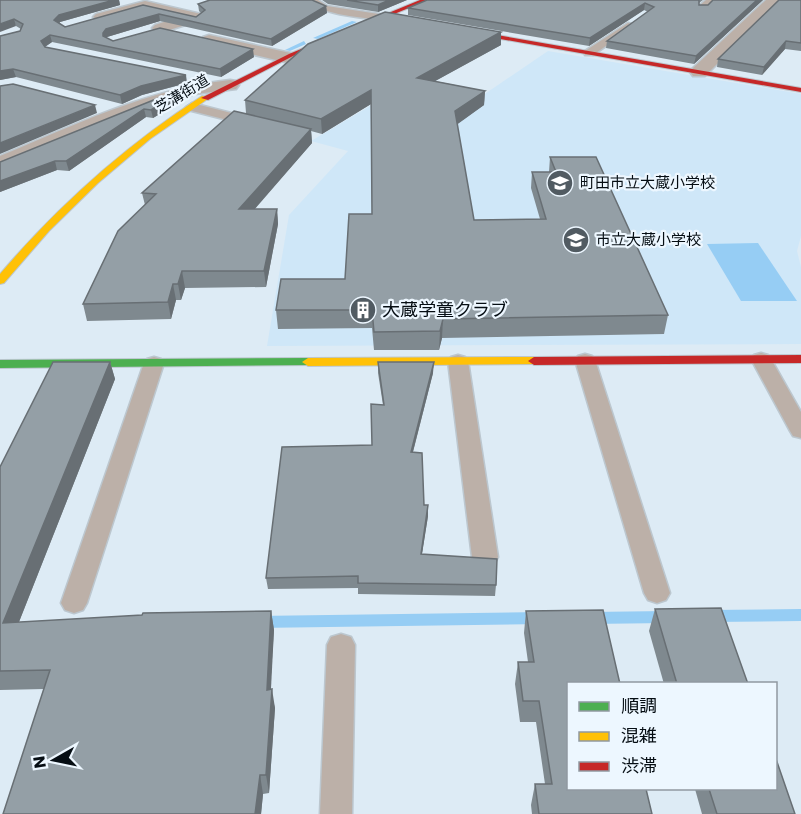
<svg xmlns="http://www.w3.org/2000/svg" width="801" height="814" font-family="Poppins,'Noto Sans JP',sans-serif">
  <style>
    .built { fill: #cfe7f8 }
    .water { fill: #96cdf4 }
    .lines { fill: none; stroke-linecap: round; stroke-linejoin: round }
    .stream { fill: #96cdf4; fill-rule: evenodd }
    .lane-casing { stroke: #bcc7cf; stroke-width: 3 }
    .street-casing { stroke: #bcc7cf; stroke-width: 3 }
    .fast-casing { stroke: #bcc7cf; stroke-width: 2 }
    .slow-casing { stroke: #bcc7cf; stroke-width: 2 }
    .jam-casing { stroke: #bcc7cf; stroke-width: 2 }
    .lane { fill: #bcb0a8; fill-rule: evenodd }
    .street { fill: #bcb0a8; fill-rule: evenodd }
    .fast { fill: #4caf50; fill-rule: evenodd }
    .slow { fill: #ffc107; fill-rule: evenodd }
    .jam { fill: #c62828; fill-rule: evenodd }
    .wall { fill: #7f898f }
    .shaded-wall { fill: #686f74 }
    .building { fill: #949fa6; stroke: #686f74; stroke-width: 1.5 }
    .labels { text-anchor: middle; stroke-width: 4.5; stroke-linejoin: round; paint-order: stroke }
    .far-street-label { font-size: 15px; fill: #050d13; stroke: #edf7ff }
    .far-poi-label { font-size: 15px; fill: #050d13; stroke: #edf7ff; text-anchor: start }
    .poi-label { font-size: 18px; fill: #050d13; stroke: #edf7ff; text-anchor: start }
  </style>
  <rect width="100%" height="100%" fill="#ddebf5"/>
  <path class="built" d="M548,51L801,94V236L797,251L801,267V344L267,346L289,215L348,151L311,141L407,84L476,100Z"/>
  <path class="water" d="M758,243L797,301H741L707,244Z"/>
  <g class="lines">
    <g class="stream">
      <path d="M352,21L357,22L318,39L313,38Z"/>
      <path d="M304,41L306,44L290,51L285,50Z"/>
      <path d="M801,609V621L709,622L704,620L701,616L704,612L709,610Z"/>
      <path d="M668,611L673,613L676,617L673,621L668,623L589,624L584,622L581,618L584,614L589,612Z"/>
      <path d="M542,612L547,614L550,618L547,622L542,624L256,628L250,626L248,622L250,618L256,616Z"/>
    </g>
    <defs>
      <g id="lane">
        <path d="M308,0H318L327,6L385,15L390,18L385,21C364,17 322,16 308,0Z"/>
        <path d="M706,0H717L705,10H699V6Z"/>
        <path d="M628,23L636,25L593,55H585V51Z"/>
        <path d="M192,103L259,120L261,123L255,127L188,110L186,107Z"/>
        <path d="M761,353L768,355L771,359L801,412V438L793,436L790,431L751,359L754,355Z"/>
        <path d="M585,354L592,356L595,360L670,593L666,600L657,603L648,600L644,593L575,360L578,356Z"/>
        <path d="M458,355L465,357L468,361L498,557L494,564L485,566L476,564L472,557L448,361L451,357Z"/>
        <path d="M154,357L161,359L164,363L87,603L83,610L74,613L65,610L61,603L144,363L147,359Z"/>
        <path d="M341,634L351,637L355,645L352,814H320L327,645L331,637Z"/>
      </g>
      <g id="street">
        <path d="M766,0H781L705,76H693L690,72L693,68Z"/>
        <path d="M145,1L201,14L204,17L201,20L160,33L155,31L152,28L155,25L179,17L145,9L101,22L93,17L96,14Z"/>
        <path d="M209,35L295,54L297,58L295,62L289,63L203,43L201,40L203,37Z"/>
        <path d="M230,80L236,81L239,85L236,89L195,94L157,105L0,171V156C75,125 148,89 230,80Z"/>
      </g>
      <path id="fast" d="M308,358L314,362L312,365L0,368V360Z"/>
      <g id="slow">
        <path d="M202,96L209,98L150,139L98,183L49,231L4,283L0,284V274C59,205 125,146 202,96Z"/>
        <path d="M534,357L538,358L540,361L538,364L308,366L302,362L308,358Z"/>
      </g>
      <g id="jam">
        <path d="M420,0H428L293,56L208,100L201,98L289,54Z"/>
        <path d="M457,28L801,88V92L455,31Z"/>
        <path d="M801,355V363L534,365L528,361L534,357Z"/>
      </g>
    </defs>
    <use href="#lane" class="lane-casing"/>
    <use href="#street" class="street-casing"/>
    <use href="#fast" class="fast-casing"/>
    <use href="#slow" class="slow-casing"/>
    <use href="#jam" class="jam-casing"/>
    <use href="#lane" class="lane"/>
    <use href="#street" class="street"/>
    <use href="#fast" class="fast"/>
    <use href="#slow" class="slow"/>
    <use href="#jam" class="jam"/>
  </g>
  <g class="wall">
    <path d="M0,0H119L120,5L60,22L59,23L65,27L143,5L196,17L201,13L199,11L198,4L326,6L327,13L272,46L160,21L107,37L106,38L113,41L254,57L221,77L52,42L45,47L187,83L142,95L122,104L16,77L0,80V36L20,31L21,29L16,26Z"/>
    <path d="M322,0H407L378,12L328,4Z"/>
    <path d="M427,0H703L699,3V5H708L713,0H763L694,64L606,48L607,41L648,12L644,10L589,46L408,15V8Z"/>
    <path d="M801,0V51L785,49L762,75L717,67L718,59Z"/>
    <path d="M501,32V45L435,81L485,91L484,105L457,124L474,220L540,219L531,188L532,172H549L550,157L668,315L664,334L442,338L439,350H374L372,328L278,329L276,310L345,279L372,214L371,104L322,134L311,131L312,143L254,209H277L278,224L266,287L185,288L181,300H176L171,319L87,321L83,304L145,205L142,193L246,113L245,100Z"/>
    <path d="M182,91L183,100L153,118L146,117L69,171L57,170L0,192V162Z"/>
    <path d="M110,362L115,379L19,622L271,611L274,630L270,689L275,708L269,793L263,794L261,814H3L44,689L0,690V467Z"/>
    <path d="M378,362L433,373L413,452L424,505L428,516L422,554L496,585L495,596L358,594V588L268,589L266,578L372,445L383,405L378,373Z"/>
    <path d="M655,609L748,684H664L649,631Z"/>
    <path d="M526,611L652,814H532L531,805L535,784H545L536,722H520L515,684L518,662H528L524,633Z"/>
    <path d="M695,789H776L795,814H702Z"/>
  </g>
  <g class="shaded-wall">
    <path d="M114,0H119L120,5L60,22L56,27L54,20L59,15Z"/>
    <path d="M389,0H407L378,12V5Z"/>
    <path d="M757,0H763L694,64L696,56Z"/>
    <path d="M645,3L644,10L589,46L590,38Z"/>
    <path d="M326,6L327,13L272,46L271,39Z"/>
    <path d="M159,14L160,21L107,37L104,41L103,33L106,29Z"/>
    <path d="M14,19L16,26L0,32V24Z"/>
    <path d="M501,32V45L417,91V78Z"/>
    <path d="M50,35L52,42L43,48L41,41Z"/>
    <path d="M786,41L785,49L762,75L764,67Z"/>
    <path d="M253,49L254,57L221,77L220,69Z"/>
    <path d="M13,69L16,77L0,80V71Z"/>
    <path d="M186,75L187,83L142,95L122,104L120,95L141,86Z"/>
    <path d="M371,90V104L322,134L321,119Z"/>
    <path d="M182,91L183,100L153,118L151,110Z"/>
    <path d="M485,91L484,105L455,126V111Z"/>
    <path d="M95,105L97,113L0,154V143Z"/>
    <path d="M144,109L146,117L69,171L66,161Z"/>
    <path d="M311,129L312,143L241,225L239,209Z"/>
    <path d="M55,161L57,170L0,192V181Z"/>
    <path d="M277,209L278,224L266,287L264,271Z"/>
    <path d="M182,271L185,288L181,300L178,284Z"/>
    <path d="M173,284L176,300L171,319L168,302Z"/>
    <path d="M443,319L442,338L439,350L440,331Z"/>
    <path d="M110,362L115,379L11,642L3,623Z"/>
    <path d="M434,362L433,373L410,463L411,452Z"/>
    <path d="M428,505V516L420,566L421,554Z"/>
    <path d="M271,611L274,630L270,708L267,690Z"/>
    <path d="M272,689L275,708L269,793L266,775Z"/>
    <path d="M260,775L263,794L261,814H255Z"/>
  </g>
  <g class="building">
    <path d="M0,0H114L59,15L54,20L65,27L143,5L196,17L205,10L198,4L210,0H312L326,6L271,39L159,14L106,29L103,33V36L113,41L160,28L253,49L220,69L50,35L41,41L45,47L186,75L141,86L120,95L13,69L0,71V36L20,31L23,24L14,19L0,24Z"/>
    <path d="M347,0H389L378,5Z"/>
    <path d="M427,0H699V5H708L713,0H757L696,56L607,41L654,7L645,3L590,38L408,8Z"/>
    <path d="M779,0H801V43L786,41L764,67L718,59Z"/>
    <path d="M385,12L501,32L417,78L485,91L455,111L474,220L546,219L532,172H556L550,157H596L668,315L443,319L440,331L374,332L372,310H276L281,279H345L349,214H372L371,90L321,119L245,100L308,44Z"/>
    <path d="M13,84L95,105L0,143V86Z"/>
    <path d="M182,91L151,110L144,109L66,161H55L0,181V162L156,99Z"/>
    <path d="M234,111L311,129L239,209H277L264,271H182L178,284H173L168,302L83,304L118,231L156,194L142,193Z"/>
    <path d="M53,362H110L3,623L142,615L143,613L271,611L267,690L272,689L266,775H260L255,814H3L50,670L0,671V467Z"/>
    <path d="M378,362H434L411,452L422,453L424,505H428L421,554L497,559L496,585L358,583V576L266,578L282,447L372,445L371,404L384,405Z"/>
    <path d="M721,608L748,684H677L655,609Z"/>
    <path d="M603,610L620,684H568V789H646L652,814H539L535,784H552L539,701H523L518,662H534L526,611Z"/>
    <path d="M776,759L795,814H717L709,789H776Z"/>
  </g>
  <defs>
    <symbol id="school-disc" viewBox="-11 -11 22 22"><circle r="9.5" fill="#515b62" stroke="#edf7ff"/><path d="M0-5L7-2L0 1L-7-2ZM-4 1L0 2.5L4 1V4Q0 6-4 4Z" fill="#fff"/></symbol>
    <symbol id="building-disc" viewBox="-11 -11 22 22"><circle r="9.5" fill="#515b62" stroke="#edf7ff"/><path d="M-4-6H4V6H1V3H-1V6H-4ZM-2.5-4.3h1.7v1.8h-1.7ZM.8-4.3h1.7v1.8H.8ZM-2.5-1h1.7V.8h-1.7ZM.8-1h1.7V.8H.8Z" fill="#fff"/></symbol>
  </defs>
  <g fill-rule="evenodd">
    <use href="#school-disc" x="545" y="168" width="30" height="30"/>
    <use href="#school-disc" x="561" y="225" width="30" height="30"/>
    <use href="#building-disc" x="348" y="295" width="30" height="30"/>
  </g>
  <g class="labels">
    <g class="far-street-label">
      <text transform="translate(182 94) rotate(-31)" y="5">芝溝街道</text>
    </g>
    <g class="far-poi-label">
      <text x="580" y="188">町田市立大蔵小学校</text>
      <text x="596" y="245">市立大蔵小学校</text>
    </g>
    <g class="poi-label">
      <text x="382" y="316">大蔵学童クラブ</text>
    </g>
  </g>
  <rect x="567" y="682" width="210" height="108" fill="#edf7ff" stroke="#9099a1" stroke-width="1.5"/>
  <rect x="579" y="702" width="30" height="9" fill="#4caf50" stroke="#9099a1" stroke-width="1.5"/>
  <text x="621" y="712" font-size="18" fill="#050d13">順調</text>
  <rect x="579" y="732" width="30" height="9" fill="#ffc107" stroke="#9099a1" stroke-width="1.5"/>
  <text x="621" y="742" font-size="18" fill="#050d13">混雑</text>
  <rect x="579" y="762" width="30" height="9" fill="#c62828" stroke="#9099a1" stroke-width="1.5"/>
  <text x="621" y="772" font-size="18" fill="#050d13">渋滞</text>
  <g transform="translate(54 760) rotate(261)" stroke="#edf7ff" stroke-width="4.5" paint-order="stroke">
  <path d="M0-4.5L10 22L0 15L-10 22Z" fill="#050d13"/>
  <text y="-9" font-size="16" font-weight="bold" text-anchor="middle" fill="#050d13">N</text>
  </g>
</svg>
